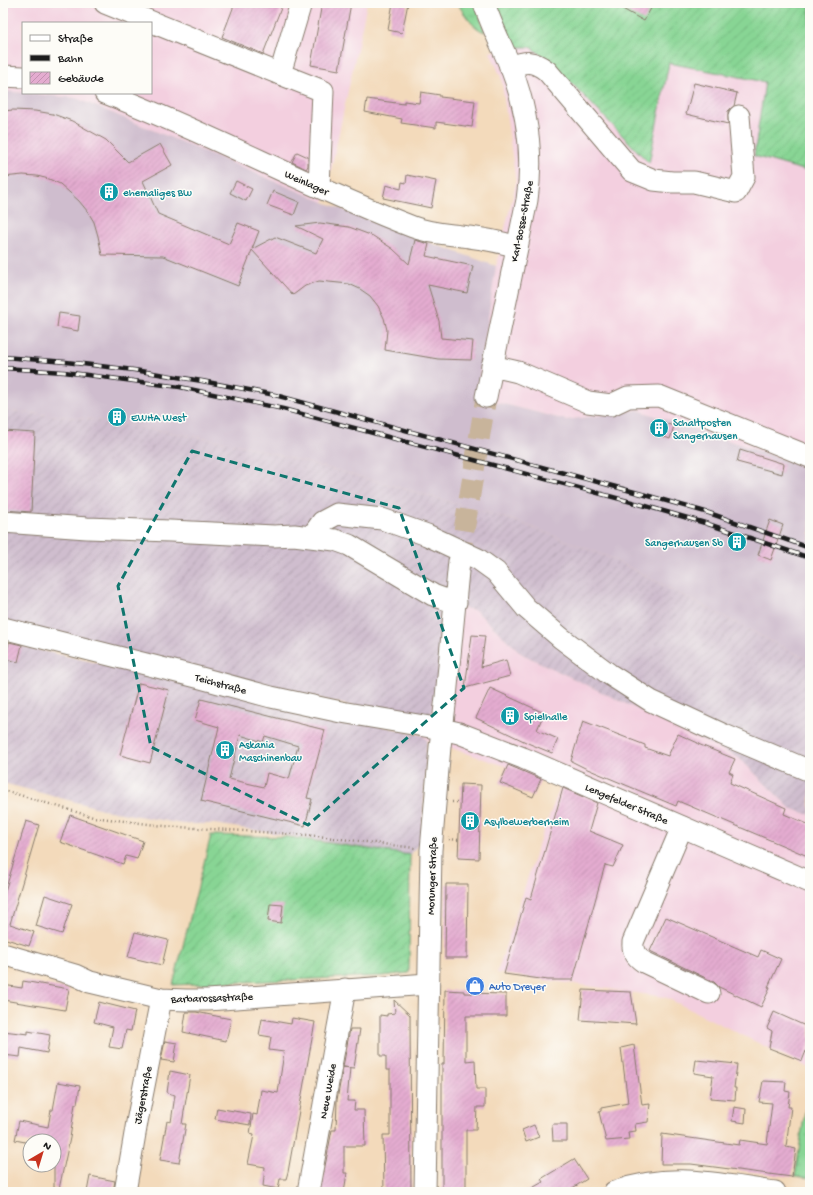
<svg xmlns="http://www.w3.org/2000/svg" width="813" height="1195" font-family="'Gochi Hand',sans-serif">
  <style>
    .built { fill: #f3cfdf; fill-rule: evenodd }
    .industrial { fill: url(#industrial-furrows) }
    .railway { fill: #cfbdce }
    .grass { fill: url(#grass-tufts); stroke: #527858 }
    .garden { fill: url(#garden-furrows); stroke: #527858 }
    .building { fill: url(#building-hatch); fill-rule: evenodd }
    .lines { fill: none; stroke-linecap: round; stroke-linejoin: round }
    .minor-tunnel { stroke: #c8b49b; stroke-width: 21; stroke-dasharray: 21 10; stroke-linecap: butt }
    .minor-casing { stroke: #887b6c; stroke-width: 23 }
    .path { stroke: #887b6c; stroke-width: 2.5; stroke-dasharray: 1 3; stroke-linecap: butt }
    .minor { stroke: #fff; stroke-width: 21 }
    .rail-casing { stroke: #1c1c1c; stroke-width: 4.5 }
    .rail { stroke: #fdfcf7; stroke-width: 3; stroke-dasharray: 9; stroke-linecap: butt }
    .marked { fill: none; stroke: #0f766e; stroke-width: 3; stroke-dasharray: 8 5; stroke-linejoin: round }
    .labels { text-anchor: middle; stroke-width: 3; stroke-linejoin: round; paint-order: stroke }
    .street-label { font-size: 11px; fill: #1c1c1c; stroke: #fdfcf7 }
    .culture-label { font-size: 11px; fill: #0d838f; stroke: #fdfcf7; text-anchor: start }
    .shop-label { font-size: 11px; fill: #366cbe; stroke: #fdfcf7; text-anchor: start }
  </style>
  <defs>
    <pattern id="industrial-furrows" width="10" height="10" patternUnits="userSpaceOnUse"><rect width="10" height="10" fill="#cfbdce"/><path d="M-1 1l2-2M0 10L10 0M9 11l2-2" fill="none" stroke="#b1a2b0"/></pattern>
    <pattern id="grass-tufts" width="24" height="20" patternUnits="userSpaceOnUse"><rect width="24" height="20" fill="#88d594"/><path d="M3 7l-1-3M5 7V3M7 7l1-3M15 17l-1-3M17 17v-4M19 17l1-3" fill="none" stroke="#75b67f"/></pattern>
    <pattern id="garden-furrows" width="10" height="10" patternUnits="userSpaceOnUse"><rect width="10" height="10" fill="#88d594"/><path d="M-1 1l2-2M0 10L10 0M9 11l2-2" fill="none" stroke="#75b67f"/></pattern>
    <pattern id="building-hatch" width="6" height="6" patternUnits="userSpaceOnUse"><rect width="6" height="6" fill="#e4acd0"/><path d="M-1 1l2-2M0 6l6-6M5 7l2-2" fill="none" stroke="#c393b2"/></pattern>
  </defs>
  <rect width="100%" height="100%" fill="#fdfcf7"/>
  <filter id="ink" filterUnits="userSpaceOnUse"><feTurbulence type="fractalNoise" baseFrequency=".025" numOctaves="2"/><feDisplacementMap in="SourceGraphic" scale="8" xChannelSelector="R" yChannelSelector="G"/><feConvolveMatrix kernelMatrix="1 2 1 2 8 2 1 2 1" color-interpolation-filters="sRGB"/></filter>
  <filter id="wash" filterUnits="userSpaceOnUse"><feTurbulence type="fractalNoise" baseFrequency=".012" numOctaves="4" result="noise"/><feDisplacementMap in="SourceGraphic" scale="16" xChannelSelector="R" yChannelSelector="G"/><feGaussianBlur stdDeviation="0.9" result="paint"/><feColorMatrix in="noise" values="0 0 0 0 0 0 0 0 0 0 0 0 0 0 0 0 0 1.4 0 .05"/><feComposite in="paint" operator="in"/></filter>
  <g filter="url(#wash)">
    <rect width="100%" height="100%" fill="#f3dabb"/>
    <g class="built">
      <path d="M3,3H367L324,202L76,98L3,91ZM23,23H151V93H23Z"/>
      <path d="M515,47H530L548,59L649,163L669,63L765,82L754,156L810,172V468L638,410L566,420L476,397L496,266L516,183L501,77L490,52Z"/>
      <path d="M448,606L475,610L522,654L739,758L790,808L810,815V1064L809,1068L665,997L497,973L539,843L561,785L427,740L422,735L430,721Z"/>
    </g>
    <g class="industrial">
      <path d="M3,410L104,421L237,444L387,484L513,520L613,559L786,649L810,660V815L790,808L739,758L522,654L475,610L448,606L430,721L351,706L3,623Z"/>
      <path d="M3,642L422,735L427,740L422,840L410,855L215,824H183L110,811L3,783Z"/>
    </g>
    <path class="railway" d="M3,91L76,98L324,202L414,237L496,266L476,397L566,420L638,410L810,468V660L786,649L613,559L513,520L387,484L237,444L104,421L3,410Z"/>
    <g class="grass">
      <path d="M457,3H475L485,32C473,29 464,13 457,3Z"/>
      <path d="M810,1078V1178L795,1176Z"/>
    </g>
    <g class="garden">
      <path d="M496,3H810V172L754,156L765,82L669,63L649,163L548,59L530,47H515L497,8Z"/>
      <path d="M211,835L288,837L410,855L409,973L382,976L173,985Z"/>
    </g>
    <g id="blocks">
      <g class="building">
        <path d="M235,3H283L263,54L222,37Z"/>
        <path d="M322,3H351L339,70L311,65Z"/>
        <path d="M393,3H408L402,33L388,30Z"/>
        <path d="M612,3H654L644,21Z"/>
        <path d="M694,83L737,93L734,106L728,111V124L686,114Z"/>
        <path d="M421,92L440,95V97L475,101L472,127L436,122V128L401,123L402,119L365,112L367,99L404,104V101L419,103Z"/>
        <path d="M13,110L35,111L53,114L72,121L106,140L128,162L160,144L172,165L143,181L158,214L229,244L238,223L259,231L252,249L275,237L316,253L323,239L296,226L320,223L349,227L373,236L393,249L409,264L415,240L429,244L426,256L473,266L467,293L428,285L439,321L441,338L473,341L471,360L438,359L385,350L387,330L384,318L378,306L370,296L360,289L349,284L319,281L305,286L293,295L252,250L238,286L163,256L102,255L98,236L94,222L88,212L79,201L60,184L49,179L37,176L23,175L3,177V111Z"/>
        <path d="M297,152L308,157V166L306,169L292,162Z"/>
        <path d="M407,175L436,181L431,208L383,198L386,185L401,189L402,182L406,183Z"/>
        <path d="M236,181L252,189L246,201L230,193Z"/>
        <path d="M273,191L299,202L294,215L267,205Z"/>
        <path d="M59,313L80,316L78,331L57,327Z"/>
        <path d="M661,422L674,426L670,439L657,434Z"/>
        <path d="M3,431L35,433L31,512L3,510Z"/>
        <path d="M740,450L784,464L782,474L737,462Z"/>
        <path d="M770,520L783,525L771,560L758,555Z"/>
        <path d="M472,635L485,636L481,667L506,660L510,676L465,688Z"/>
        <path d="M9,642L22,645L18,662L5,659Z"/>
        <path d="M139,683L169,690L150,763L120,755Z"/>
        <path d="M490,688L544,713L537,730L558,739L552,753L530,744L476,718Z"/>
        <path d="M201,699L325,730L307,798L312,799L305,826L201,801L219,727L195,720ZM240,735L263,742L265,736L298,746L289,779L267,773L264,787L229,779Z"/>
        <path d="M583,721L645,745V748L668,756L678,734L698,743V744L735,759L729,772L733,774L730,783L786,808L784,814L810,825V857L678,801L676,806L585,768L571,761Z"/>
        <path d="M508,765L541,779L533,797L500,783Z"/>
        <path d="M461,784L481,785L479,859L458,858Z"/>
        <path d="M563,788L597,803L589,831L623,845L613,867L605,865L573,980H548L504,974L526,897L531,899Z"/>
        <path d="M70,815L143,841L137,859L126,856L123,864L60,842Z"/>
        <path d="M26,821L39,825L10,924L34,932L29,946L3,938V898Z"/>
        <path d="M446,884H468L467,958H445Z"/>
        <path d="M45,895L72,904L62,934L36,926Z"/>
        <path d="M270,904L283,905L281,923L268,921Z"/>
        <path d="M666,917L758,957L761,950L781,959L768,987L770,988L761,1007L719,987L714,982L650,951Z"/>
        <path d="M135,932L168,940L162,965L128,957Z"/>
        <path d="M23,981L69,989L65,1010L3,1000V985L22,988Z"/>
        <path d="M445,990L464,991V993L506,994V1016H466V1061L475,1060L476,1089H485V1107H477L476,1130H466V1192H442V1064H444Z"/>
        <path d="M583,990L631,992L636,1024L580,1020Z"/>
        <path d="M394,1000L410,1015L411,1192H384L383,1135H390V1070H386V1056H380V1015L387,1016V1014L395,1013Z"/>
        <path d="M99,1002L135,1011L131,1031L126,1030L122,1049L109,1047L113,1027L94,1022Z"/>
        <path d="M186,1012H196L231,1019L226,1041L183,1032Z"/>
        <path d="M774,1012L810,1028V1041L802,1061L769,1048L772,1031L767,1028Z"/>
        <path d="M292,1018L315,1022L288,1172L286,1179H280L278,1189L263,1186L265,1167L248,1164L254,1135L250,1134L253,1114L257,1115L261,1090L278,1093L284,1052L269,1050L271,1037L259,1035L262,1019L291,1024Z"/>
        <path d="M350,1029H360L354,1068L343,1067Z"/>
        <path d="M3,1031L28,1034V1031L50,1035L47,1053L21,1048L20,1057L3,1055Z"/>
        <path d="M165,1041L177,1043L174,1062L161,1060Z"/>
        <path d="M634,1045L642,1105L650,1104L648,1122L635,1124L636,1131L628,1132L629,1139L606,1141L599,1112L601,1111V1108L628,1103L621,1048Z"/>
        <path d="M696,1060L737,1064L734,1088H736L735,1100L710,1098L713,1076L694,1073Z"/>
        <path d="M343,1067L350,1068L347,1101H355L354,1110H364L365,1146H344V1173H347L344,1192H320L332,1130H336L337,1100Z"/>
        <path d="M170,1071L190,1075L182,1124H186L179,1163L160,1160L167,1121L171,1122L175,1095L167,1093Z"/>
        <path d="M763,1081L786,1082L785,1091L790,1092L788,1107H791L786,1147L796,1149L792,1177L691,1164H661L662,1134L739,1145L740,1140L767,1144L772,1103L759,1102Z"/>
        <path d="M58,1082L80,1086L77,1104H75L70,1138L59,1189L54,1188V1141H30V1143L15,1140L19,1121L48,1127L51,1110H53Z"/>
        <path d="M734,1107L746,1109L745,1123L732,1121Z"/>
        <path d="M217,1108L251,1114L250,1125L215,1119Z"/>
        <path d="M552,1124H567V1141H553Z"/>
        <path d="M534,1125L539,1137L526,1142L522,1130Z"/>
        <path d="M574,1159L587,1179L566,1192H525L543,1182L541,1179Z"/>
        <path d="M90,1176L115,1181L113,1192H87Z"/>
      </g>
    </g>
  </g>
  <g filter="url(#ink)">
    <use href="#blocks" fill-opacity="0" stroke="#887b6c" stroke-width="1"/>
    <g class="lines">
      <path class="minor-tunnel" d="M459,561L486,397"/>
      <defs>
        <g id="minor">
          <path d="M105,3L280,74"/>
          <path d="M301,3L280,74L323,91L319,187"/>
          <path d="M484,3C491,25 502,46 511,68C528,112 534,154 527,200L486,397"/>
          <path d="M510,67C526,61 533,60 547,71L632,171L654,180L672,182H694L736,192L744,177L739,116"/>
          <path d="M3,76L23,77"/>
          <path d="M105,93C210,133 308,187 413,227C431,234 450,234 469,237C485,239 501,242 517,247"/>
          <path d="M492,366L518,372L588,402L611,405L628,397L659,396L810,457"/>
          <path d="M3,522L87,528L170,531L274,536L294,535L335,540L349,545L433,595L444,599L456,602"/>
          <path d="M312,536L322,522L337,514L382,519L427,535L478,559L496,572L526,608L561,638L609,674L651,701L722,734L810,771"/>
          <path d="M3,628L201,678L271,697L341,712L442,729L459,733L523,758L810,882"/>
          <path d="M682,827L633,942C632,952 636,957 644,962L709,993"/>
          <path d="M3,954L75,975L90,982L161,999L186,1000H208L428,984"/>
          <path d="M125,1192L137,1122L161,999"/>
          <path d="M308,1192L345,989"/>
          <path d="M425,1192L431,850L440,747L446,697L459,561"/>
          <path d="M614,1192C670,1171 718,1184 775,1192"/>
        </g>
      </defs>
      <use href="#minor" class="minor-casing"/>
      <g class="path">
        <path d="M3,790L93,817L164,826L309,835L415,848"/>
        <path d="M452,802H460"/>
        <path d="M449,839L459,840"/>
      </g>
      <use href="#minor" class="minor"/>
      <defs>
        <g id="rail">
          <path d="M3,357L66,362L134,370L202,381L275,395L642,494L709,513L810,548"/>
          <path d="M3,368L64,372L180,387L283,409L639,504L705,523L810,558"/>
        </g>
      </defs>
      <use href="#rail" class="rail-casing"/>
      <use href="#rail" class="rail"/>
    </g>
  </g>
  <path class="marked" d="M192,451L399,508L464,688L308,825L151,747L118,586Z"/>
  <defs>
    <symbol id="building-disc" viewBox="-11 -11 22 22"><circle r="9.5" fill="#0f9aa8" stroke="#fdfcf7"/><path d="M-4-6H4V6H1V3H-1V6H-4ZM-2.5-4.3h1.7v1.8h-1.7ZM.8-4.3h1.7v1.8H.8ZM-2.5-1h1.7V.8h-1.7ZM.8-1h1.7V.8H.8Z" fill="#fff"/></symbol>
    <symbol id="shop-disc" viewBox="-11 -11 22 22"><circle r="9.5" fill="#3f7fe0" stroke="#fdfcf7"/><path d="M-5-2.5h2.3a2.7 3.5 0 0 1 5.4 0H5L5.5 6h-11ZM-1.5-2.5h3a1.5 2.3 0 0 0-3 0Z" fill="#fff"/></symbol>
  </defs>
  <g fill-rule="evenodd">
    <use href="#building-disc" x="98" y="181" width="22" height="22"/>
    <use href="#building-disc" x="106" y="406" width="22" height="22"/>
    <use href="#building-disc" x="648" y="417" width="22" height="22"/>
    <use href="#building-disc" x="726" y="531" width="22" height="22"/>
    <use href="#building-disc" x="499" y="705" width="22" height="22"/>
    <use href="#building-disc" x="214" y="739" width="22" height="22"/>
    <use href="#building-disc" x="459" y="810" width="22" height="22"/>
    <use href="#shop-disc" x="464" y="975" width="22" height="22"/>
  </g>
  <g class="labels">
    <g class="street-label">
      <text transform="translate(307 182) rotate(24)" y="4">Weinlager</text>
      <text transform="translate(521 221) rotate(-79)" y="4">Karl-Bosse-Straße</text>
      <text transform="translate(221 683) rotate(15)" y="4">Teichstraße</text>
      <text transform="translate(627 803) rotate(23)" y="4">Lengefelder Straße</text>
      <text transform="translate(431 876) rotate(-88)" y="4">Morunger Straße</text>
      <text transform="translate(212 997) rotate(-2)" y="4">Barbarossastraße</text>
      <text transform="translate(327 1091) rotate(-80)" y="4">Neue Weide</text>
      <text transform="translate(142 1095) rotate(-79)" y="4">Jägerstraße</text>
    </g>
    <g class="culture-label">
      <text x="123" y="196">ehemaliges Bw</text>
      <text x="131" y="421">EWHA West</text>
      <text x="673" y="426">Schaltposten<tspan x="673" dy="13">Sangerhausen</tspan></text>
      <text x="723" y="546" text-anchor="end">Sangerhausen Sb</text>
      <text x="524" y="720">Spielhalle</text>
      <text x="239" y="748">Askania<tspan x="239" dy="13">Maschinenbau</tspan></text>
      <text x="484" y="825">Asylbewerberheim</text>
    </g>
    <g class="shop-label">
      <text x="489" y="990">Auto Dreyer</text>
    </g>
  </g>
  <rect width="813" height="1195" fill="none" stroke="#fdfcf7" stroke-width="16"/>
  <rect x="22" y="22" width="130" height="72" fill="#fdfcf7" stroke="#a3a29f"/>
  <rect x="30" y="35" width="20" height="6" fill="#ffffff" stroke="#a3a29f"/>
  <text x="58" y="42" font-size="12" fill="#1c1c1c">Straße</text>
  <rect x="30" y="55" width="20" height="6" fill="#1c1c1c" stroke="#a3a29f"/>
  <text x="58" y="62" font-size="12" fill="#1c1c1c">Bahn</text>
  <rect x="30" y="72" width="20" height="12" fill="url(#building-hatch)" stroke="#a3a29f"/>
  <text x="58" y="82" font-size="12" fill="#1c1c1c">Gebäude</text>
  <g transform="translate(42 1153) rotate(38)"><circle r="19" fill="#fdfcf7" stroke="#a3a29f"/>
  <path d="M0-3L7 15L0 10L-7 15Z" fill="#c8321e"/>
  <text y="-6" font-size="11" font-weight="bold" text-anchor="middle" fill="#1c1c1c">N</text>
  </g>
</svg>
